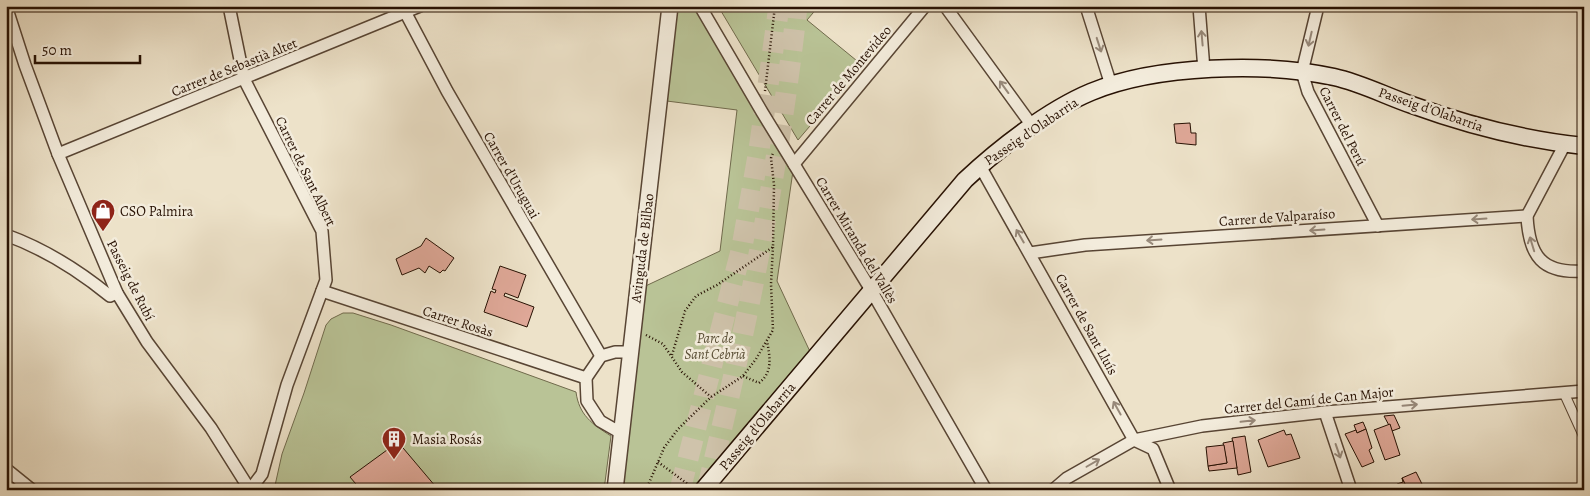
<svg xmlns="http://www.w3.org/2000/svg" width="1590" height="496" font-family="Alegreya,serif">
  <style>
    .green { fill: #b9c396; stroke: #706a4c }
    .building { fill: #dfa898; stroke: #271103 }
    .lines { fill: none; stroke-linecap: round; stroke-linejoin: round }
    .motorway-tunnel { stroke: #cfc3ab; stroke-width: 21; stroke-dasharray: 21 11; stroke-linecap: butt }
    .pedestrian-casing { stroke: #584534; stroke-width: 11 }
    .minor-casing { stroke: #584534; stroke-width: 14 }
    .tertiary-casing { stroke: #584534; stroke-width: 18 }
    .secondary-casing { stroke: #271103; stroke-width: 19 }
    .path { stroke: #271103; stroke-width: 2.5; stroke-dasharray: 1 2.5; stroke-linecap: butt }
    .pedestrian { stroke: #f3ecdc; stroke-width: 9 }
    .minor { stroke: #f3ecdc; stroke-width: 11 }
    .tertiary { stroke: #f3ecdc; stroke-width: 15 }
    .secondary { stroke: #f3ecdc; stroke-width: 16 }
    .oneway { stroke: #97897a }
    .labels { text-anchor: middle; stroke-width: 5; stroke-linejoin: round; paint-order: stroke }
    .street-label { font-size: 14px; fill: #271103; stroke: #f3ecdc }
    .poi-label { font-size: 14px; fill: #271103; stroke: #f3ecdc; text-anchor: start }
    .park-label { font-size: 14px; font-style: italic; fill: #5a4f36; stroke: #f3ecdc }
  </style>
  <rect width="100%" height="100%" fill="#ede2c9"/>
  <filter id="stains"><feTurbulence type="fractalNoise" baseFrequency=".004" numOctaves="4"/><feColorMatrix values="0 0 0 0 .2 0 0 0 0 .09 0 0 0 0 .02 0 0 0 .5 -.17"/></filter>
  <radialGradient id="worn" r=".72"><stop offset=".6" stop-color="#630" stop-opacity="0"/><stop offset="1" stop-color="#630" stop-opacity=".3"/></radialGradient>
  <g class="green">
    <path d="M670,6H696L794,164L777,281L813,358L704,490H615L637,290L720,251L737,110L659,100Z"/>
    <path d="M718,6H819L807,20L862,65L798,140Z"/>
    <path d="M343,313H353L391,325L576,392C579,415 592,424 611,436L604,490H274L282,454L304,393L326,325L331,319Z"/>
  </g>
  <g class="building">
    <path d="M1190,123L1191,133H1196V145L1176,143L1174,124Z"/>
    <path d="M426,238L454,258L445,271L443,270L440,273L429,266L425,273L419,268L402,275L396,259L421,246Z"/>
    <path d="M500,266L526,275L518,298L505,293L504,296L534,307L527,327L484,312L491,291L495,293L496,290L492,289Z"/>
    <path d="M1394,415L1400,428L1392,431L1384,416Z"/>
    <path d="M1363,422L1366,429L1357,433L1354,425Z"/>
    <path d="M1390,424L1400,455L1385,460L1374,430Z"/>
    <path d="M1366,429L1372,448L1369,450L1374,462L1362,467L1345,434L1356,430L1357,433Z"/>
    <path d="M1284,430L1286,435L1291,434L1300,458L1268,467L1258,440Z"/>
    <path d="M1245,436L1251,472L1238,475L1232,438Z"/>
    <path d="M1233,441L1237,468L1209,471L1208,466L1227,463L1223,443Z"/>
    <path d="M398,442L436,487L433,490H361L350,477Z"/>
    <path d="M1224,445L1227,463L1208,466L1206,447Z"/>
    <path d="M1416,472L1425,490H1408L1402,478Z"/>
    <path d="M1402,478L1406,486L1393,490L1398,487L1397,484L1403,482Z"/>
  </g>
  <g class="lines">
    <g class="motorway-tunnel">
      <path d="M680,490L742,247L759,150L779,6"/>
      <path d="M707,490C746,330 779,170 797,6"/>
    </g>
    <defs>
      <path id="pedestrian" d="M1564,393L1584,437"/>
      <g id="minor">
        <path d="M6,6L25,65L58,154L117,293L147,342L211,428L250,490"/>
        <path d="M229,6L244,79L322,231L326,280L287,385L262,474L250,490"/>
        <path d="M402,6L447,91L601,356"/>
        <path d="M700,6L762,112L871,290L986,490"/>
        <path d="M945,6L1033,127"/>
        <path d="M1086,6L1111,85"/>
        <path d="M1199,6L1204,70"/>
        <path d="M1318,6L1302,72L1308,92L1378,226"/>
        <path d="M1565,144L1527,216C1529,256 1542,274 1584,271"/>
        <path d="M58,154L420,6"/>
        <path d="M794,164L925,6"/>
        <path d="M980,166L1134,440L1153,449L1170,490"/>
        <path d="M6,235C45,249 78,270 110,296L117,293"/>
        <path d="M1030,253L1085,245L1527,216"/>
        <path d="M322,291L586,378"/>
        <path d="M1325,412L1351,490"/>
        <path d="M621,433L600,421L587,401L586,378L601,356L615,352H630"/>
        <path d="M6,469L32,490"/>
        <path d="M1053,490L1067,478L1134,440L1202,426L1325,412L1584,391"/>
      </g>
      <path id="tertiary" d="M615,490L670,6"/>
      <path id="secondary" d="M703,490L965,180C999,148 1048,110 1091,92C1156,65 1266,62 1334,77C1361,83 1386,96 1412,105C1467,125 1525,140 1584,146"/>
    </defs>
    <use href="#pedestrian" class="pedestrian-casing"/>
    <use href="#minor" class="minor-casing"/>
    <use href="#tertiary" class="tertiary-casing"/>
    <use href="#secondary" class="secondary-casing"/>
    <g class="path">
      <path d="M765,91L775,6"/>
      <path d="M646,335L663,344L682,372L711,397"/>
      <path d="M672,355L685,311L696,296L717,285L773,247L774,185L771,158L773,153"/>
      <path d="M743,376L759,383C773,372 770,357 767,341"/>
      <path d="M658,462L689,485"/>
      <path d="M646,490L664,448L678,429L711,397L743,376L756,359L773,330L771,284L773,247"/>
    </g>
    <use href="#pedestrian" class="pedestrian"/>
    <use href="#minor" class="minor"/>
    <use href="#tertiary" class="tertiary"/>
    <use href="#secondary" class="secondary"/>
  </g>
  <defs><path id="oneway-shaft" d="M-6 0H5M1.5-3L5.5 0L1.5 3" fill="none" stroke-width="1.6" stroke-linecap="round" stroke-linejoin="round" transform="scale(1.25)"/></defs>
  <g class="oneway">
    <use href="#oneway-shaft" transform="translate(1202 38) rotate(-95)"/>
    <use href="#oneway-shaft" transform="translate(1310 39) rotate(103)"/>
    <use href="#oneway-shaft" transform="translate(1099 45) rotate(72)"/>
    <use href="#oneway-shaft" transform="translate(1004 87) rotate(-126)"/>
    <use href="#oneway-shaft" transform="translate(1479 219) rotate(176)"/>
    <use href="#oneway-shaft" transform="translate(1317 230) rotate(176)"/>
    <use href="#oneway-shaft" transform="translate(1020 236) rotate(-120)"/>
    <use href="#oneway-shaft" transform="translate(1154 240) rotate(176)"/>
    <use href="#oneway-shaft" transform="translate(1532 244) rotate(-107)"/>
    <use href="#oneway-shaft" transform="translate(1410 405) rotate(-5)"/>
    <use href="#oneway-shaft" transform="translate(1117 408) rotate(-119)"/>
    <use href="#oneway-shaft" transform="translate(1248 421) rotate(-6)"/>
    <use href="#oneway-shaft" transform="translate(1338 451) rotate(71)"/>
    <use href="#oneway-shaft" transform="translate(1093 463) rotate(-30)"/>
  </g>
  <defs>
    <symbol id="shop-pin" viewBox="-11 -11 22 30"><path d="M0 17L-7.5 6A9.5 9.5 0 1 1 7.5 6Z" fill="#8f2418" stroke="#f3ecdc"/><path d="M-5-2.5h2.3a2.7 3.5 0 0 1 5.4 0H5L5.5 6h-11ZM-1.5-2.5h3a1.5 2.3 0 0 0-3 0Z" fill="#fff"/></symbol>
    <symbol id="building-pin" viewBox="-11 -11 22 30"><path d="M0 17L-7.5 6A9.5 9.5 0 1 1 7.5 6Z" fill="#8f2418" stroke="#f3ecdc"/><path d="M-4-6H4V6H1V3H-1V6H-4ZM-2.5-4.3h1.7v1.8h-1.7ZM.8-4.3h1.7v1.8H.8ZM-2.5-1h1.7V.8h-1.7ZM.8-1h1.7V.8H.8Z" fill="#fff"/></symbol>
  </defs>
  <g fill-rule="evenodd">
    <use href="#shop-pin" x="89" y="197" width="28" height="38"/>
    <use href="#building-pin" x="380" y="425" width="28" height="38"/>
  </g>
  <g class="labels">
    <g class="street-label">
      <text transform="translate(234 67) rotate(-22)" y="5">Carrer de Sebastià Altet</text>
      <text transform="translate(848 75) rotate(-50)" y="5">Carrer de Montevideo</text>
      <text transform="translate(1431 109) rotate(19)" y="5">Passeig d'Olabarria</text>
      <text transform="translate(1343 126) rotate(63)" y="5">Carrer del Perú</text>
      <text transform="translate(1031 131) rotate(-34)" y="5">Passeig d'Olabarria</text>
      <text transform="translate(306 171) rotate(64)" y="5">Carrer de Sant Albert</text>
      <text transform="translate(512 175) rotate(60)" y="5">Carrer d'Uruguai</text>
      <text transform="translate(1277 217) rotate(-4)" y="5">Carrer de Valparaíso</text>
      <text transform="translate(857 240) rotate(59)" y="5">Carrer Miranda del Vallès</text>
      <text transform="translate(642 248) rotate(-83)" y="5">Avinguda de Bilbao</text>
      <text transform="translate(131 280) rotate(63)" y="5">Passeig de Rubí</text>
      <text transform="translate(458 321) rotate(18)" y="5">Carrer Rosàs</text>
      <text transform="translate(1087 324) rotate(61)" y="5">Carrer de Sant Lluís</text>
      <text transform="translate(1309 400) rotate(-6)" y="5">Carrer del Camí de Can Major</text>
      <text transform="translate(757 426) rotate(-50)" y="5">Passeig d'Olabarria</text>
    </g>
    <g class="poi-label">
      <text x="120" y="216">CSO Palmira</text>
      <text x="412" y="444">Masia Rosás</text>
    </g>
    <g class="park-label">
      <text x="715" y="343">Parc de<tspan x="715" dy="16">Sant Cebrià</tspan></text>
    </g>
  </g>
  <rect width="1590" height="496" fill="none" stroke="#ede2c9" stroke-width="25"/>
  <rect x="8" y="8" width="1575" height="481" fill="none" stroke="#271103" stroke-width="2.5"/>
  <rect x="12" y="12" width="1565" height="471" fill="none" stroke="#271103"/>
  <path d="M35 55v8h105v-8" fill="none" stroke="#271103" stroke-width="2.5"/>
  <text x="42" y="55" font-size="15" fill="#271103" stroke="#f3ecdc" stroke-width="4" paint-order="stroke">50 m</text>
  <rect width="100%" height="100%" filter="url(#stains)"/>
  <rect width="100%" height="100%" fill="url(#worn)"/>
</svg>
